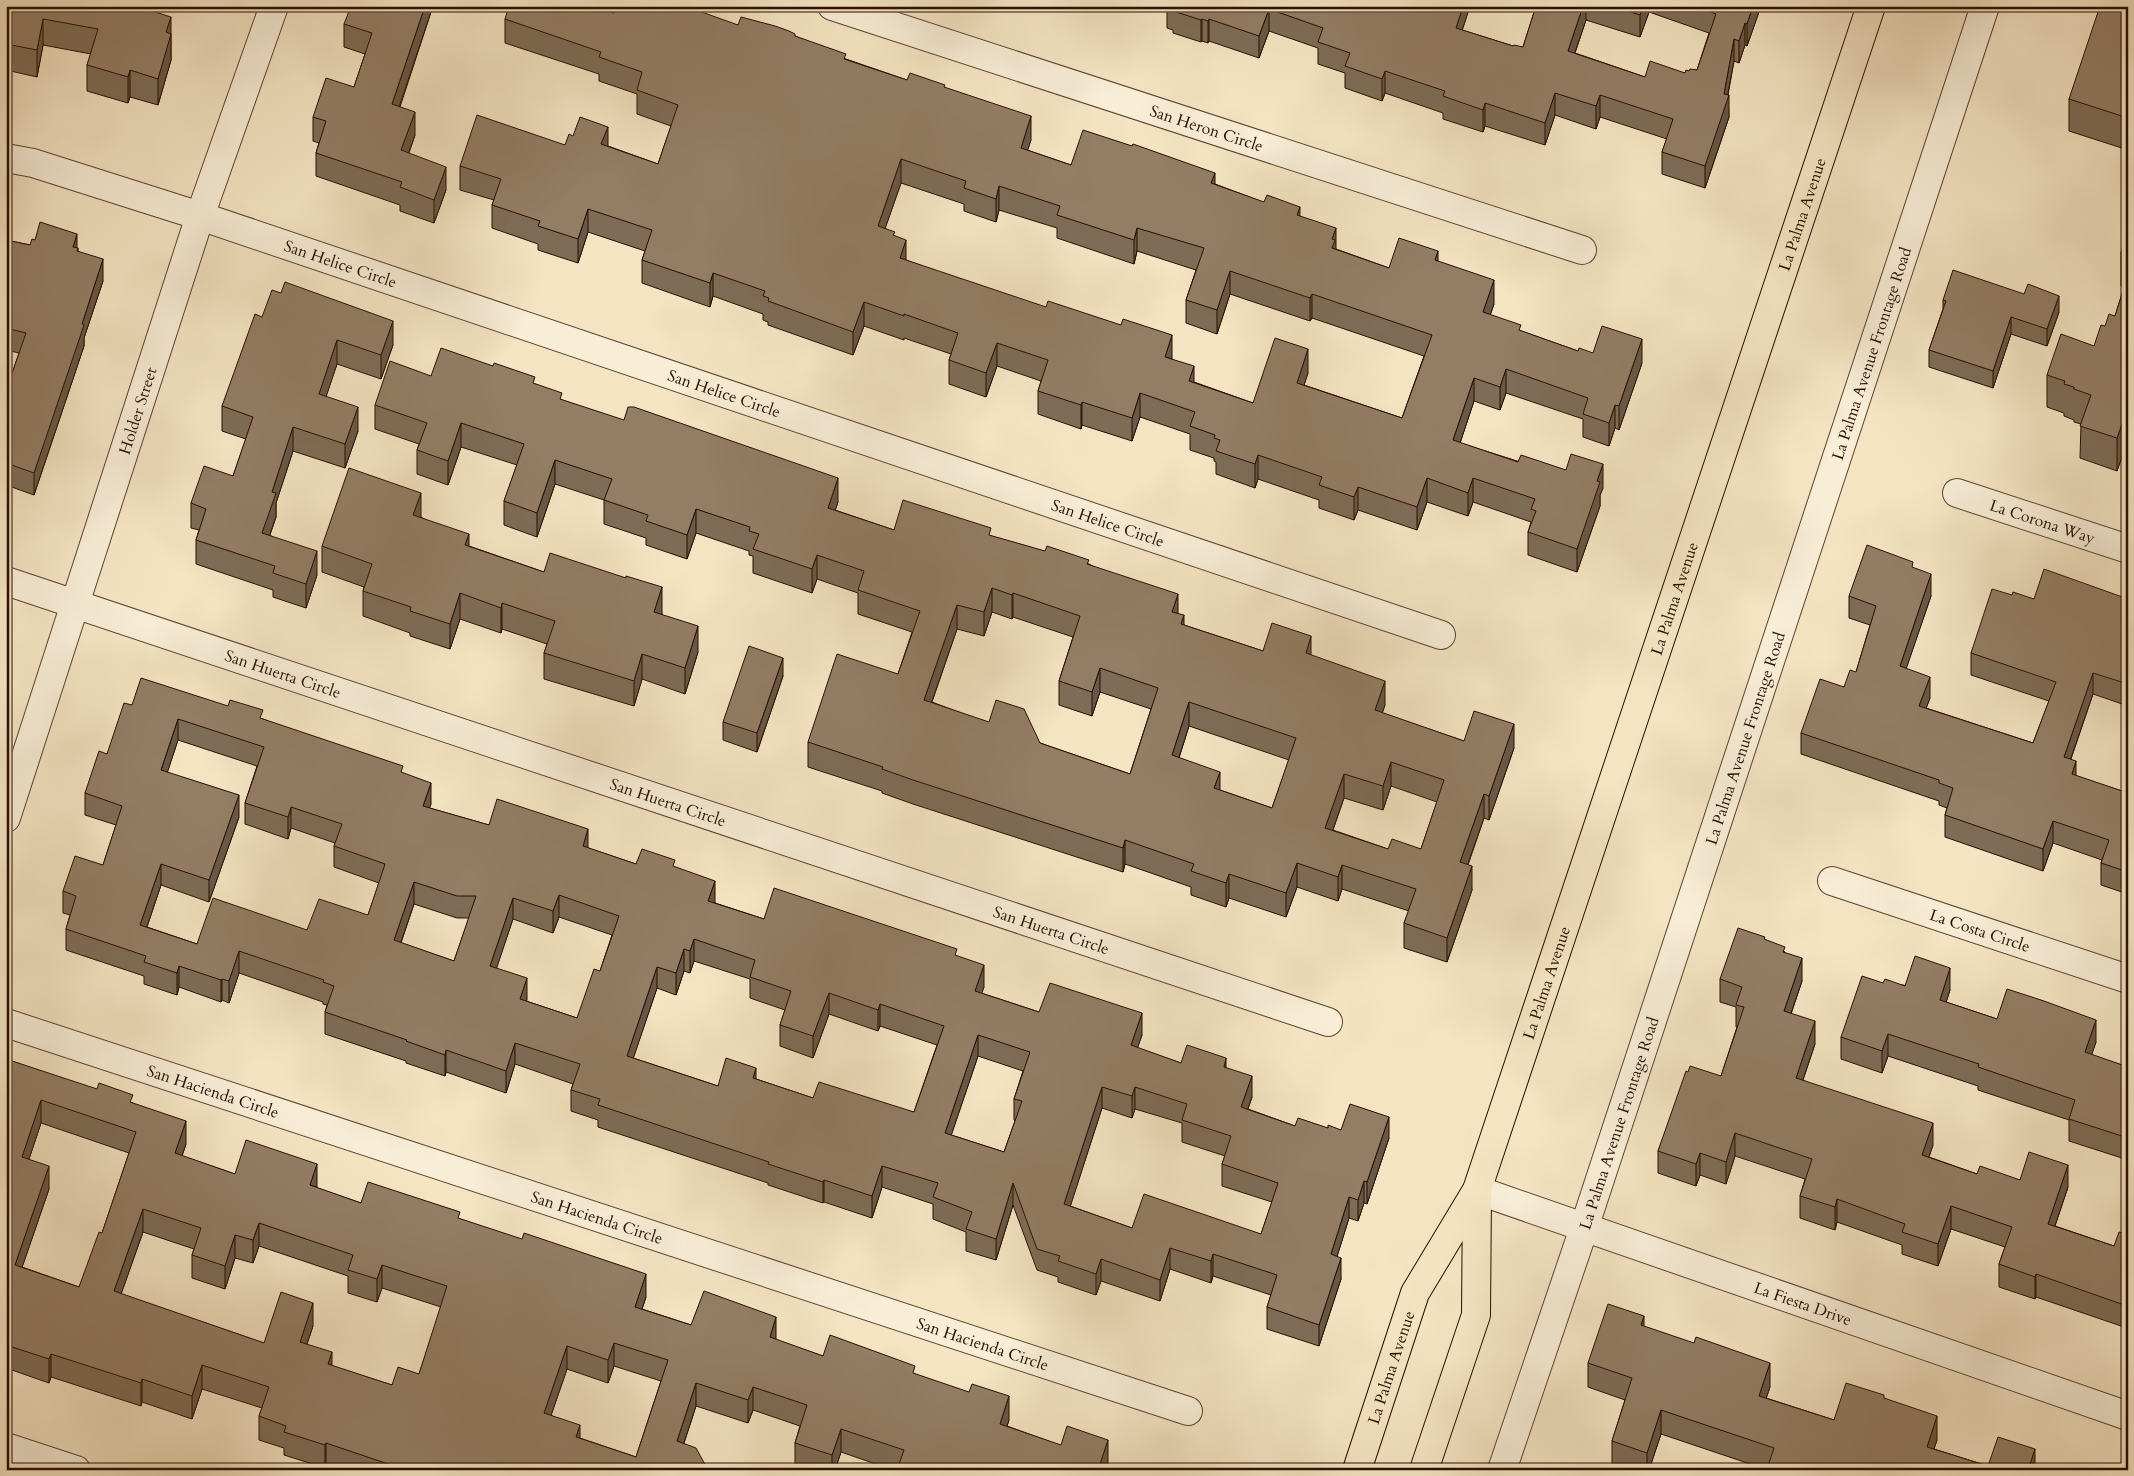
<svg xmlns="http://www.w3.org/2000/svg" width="2134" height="1476" font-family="Cardo,serif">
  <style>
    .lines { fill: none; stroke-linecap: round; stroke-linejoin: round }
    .minor-casing { stroke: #5c4430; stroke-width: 30 }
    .tertiary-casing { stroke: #5c4430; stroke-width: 30 }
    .primary-casing { stroke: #290e00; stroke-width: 30 }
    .minor { stroke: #f8edd7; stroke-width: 28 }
    .tertiary { stroke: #f8edd7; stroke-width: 28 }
    .primary { stroke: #f4e4c2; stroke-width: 28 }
    .wall { fill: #7e6c57; stroke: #290e00; fill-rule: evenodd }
    .shaded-wall { fill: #675847; stroke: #290e00 }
    .building { fill: #937d65; stroke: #290e00; fill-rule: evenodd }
    .labels { text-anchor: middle; stroke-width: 4; stroke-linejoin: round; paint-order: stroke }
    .street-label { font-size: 16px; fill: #290e00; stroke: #f8edd7 }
  </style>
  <rect width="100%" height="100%" fill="#f4e4c2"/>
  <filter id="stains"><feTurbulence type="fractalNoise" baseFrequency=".004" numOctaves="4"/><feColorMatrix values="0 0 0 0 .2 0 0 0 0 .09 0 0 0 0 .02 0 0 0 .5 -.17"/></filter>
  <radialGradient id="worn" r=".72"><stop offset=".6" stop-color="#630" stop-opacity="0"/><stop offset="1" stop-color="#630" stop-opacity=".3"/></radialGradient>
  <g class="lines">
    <defs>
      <g id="minor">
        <path id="s1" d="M832,6L1582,250"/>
        <path id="s2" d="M6,158L33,163L200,216L1441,635"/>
        <path id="s3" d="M1957,493L2128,549"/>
        <path id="s4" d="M6,581L1328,1022"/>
        <path id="s5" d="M1832,881L2128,979"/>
        <path id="s6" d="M6,1023L1188,1411"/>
        <path id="s7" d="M1477,1190L2128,1416"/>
        <path d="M6,1447L76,1470"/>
        <path id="s8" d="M1502,1470L1584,1228L1985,6"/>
      </g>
      <g id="tertiary">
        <path id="s9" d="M6,818L200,216L274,6"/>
      </g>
      <g id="primary">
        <path id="s10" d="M1357,1470L1415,1293L1477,1190L1871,6"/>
        <path d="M1424,1470L1476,1315L1477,1192"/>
      </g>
    </defs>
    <use href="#minor" class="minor-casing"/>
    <use href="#tertiary" class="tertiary-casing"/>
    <use href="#primary" class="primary-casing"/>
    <use href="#minor" class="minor"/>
    <use href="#tertiary" class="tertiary"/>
    <use href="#primary" class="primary"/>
  </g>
  <g class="wall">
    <path d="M6,6H155L153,12L171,34V60L158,105L130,97L128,103L87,91V65L91,54L43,45L37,77L6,70Z"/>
    <path d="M433,6L400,107L415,135L409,153L446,190L434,223L400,211V205L316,176V153L319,143L313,141V117L354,87L365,54L344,47V24Z"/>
    <path d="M1099,6H1114L1112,11Z"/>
    <path d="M1167,6H1470L1462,30L1513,46L1523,47L1536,6H1761L1747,46L1745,45L1739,63L1734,61L1728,95L1729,117L1705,188L1662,174V152L1667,139L1600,117L1596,129L1555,115L1545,145L1485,126L1483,132L1443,119V113L1385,93L1382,101L1345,88V73L1318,64V48L1269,31L1259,58L1209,41L1208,43L1202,41L1201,42L1173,33V30L1167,28ZM1649,12L1709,33L1697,70L1689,71L1685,73L1645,77L1575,53L1586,20L1640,37Z"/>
    <path d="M2128,6V150L2069,131V99Z"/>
    <path d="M614,13L738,25L795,36L846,59L907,80L945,88L1031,140L1027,150L1071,165L1215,184L1300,216L1336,249L1389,268L1438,261L1494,304L1490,315L1521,331L1578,351L1642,363L1619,430L1615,428L1609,446L1583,437V419L1506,393L1500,410L1474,401L1460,443L1603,488L1600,495V506L1577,572L1528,555V532L1531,522L1473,502L1468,516L1427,502L1417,530L1358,510L1354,520L1319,508V500L1258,479L1255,488L1216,474V462L1214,461V458L1190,450V434L1140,417L1132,441L1082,425L1081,429L1038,414V391L1041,381L997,366L986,397L949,384V360L951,354L904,338V340L864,326L853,355L768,325V322L763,320V314L713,296L710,307L642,283V260L645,251L588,232L578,263L538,250V244L492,228V205L494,200L460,190V166L565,145L608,146L658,164L671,126L637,114V94L599,81V74L505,43V19ZM901,183L964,204V211L996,222L999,210L1057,228V238L1134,264L1137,251L1196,270L1186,300V323L1217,334L1230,294L1310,321L1312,318L1424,356L1402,418L1304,385L1308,373L1253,403L1194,382L1172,359L906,260L895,236L885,228Z"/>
    <path d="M2128,233V440L2117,471L2080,458L2081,424L2074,422V420L2064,416V413L2047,407V375L2094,346L2105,326L2115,316L2124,287L2121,286V253Z"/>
    <path d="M6,240L30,245L77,248L78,251L103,281L84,338V346L34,495L6,485V391L19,353L6,350Z"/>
    <path d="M1943,300L2059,312L2047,346L2011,334L1993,388L1929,367V350L1943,309Z"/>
    <path d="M262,317L393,345L381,379L337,364L326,396L358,431L345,468L293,451L276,503V517L270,535L317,575L306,608L273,597V590L196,564V540L199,530L191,528V503L233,476L246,439L222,431V406Z"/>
    <path d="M493,366L535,384L562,400L838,502L835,510L894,530L991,536L1089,564L1178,613L1184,625L1263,651L1311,655L1385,705L1382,713L1464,741L1514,748L1489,820L1484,818L1468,865L1472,890L1447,962L1404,948V923L1409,911L1342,889L1338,901L1297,887L1286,917L1229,898L1226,907L1191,895V887L1125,864L1123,872L913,804L882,793V791L808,767V742L898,674L912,632L858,614V593L817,579L812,593L753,573V556L749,555V551L696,533L687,559L646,545V538L604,524V500L555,484L537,537L504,525V501L517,465L461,447L448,485L417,474V450L419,444L375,429V405L431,376ZM992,612L1012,619L1013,617L1073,637L1059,681V705L1092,716L1100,692L1151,709L1130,774L1040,743L932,702L957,629L984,636ZM1189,726L1289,760L1272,808L1220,790L1179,758ZM1391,786L1437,802L1421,849H1388L1333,830L1344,798L1383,810Z"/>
    <path d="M421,517L469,546L662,613V614L698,652L685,694L642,679L634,706L544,679V653L547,644L502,629L501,633L460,619L450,649L410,636V633L363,616V591L364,587L322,572V546Z"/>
    <path d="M1913,568L1931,596L1906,668L1930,698L1926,708L2033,743L2049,701L1971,675V653L2012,595L2034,599H2128V706L2093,694L2071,759L2076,776L2128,793V894L2101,885V863L2102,860L2053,843L2043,871L1945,837V815L1947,808L1939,805V801L1801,754V733L1844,687L1856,672L1870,625L1849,618V596Z"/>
    <path d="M783,676L757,752L723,740V722Z"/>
    <path d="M132,705L263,719L403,773L431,804L429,808L489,825L588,848L636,864L675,867L715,902V903L764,919L957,956L984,987L981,993L1039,1012L1142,1035L1137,1048L1181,1063L1226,1067L1252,1097L1248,1109L1295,1126L1328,1128L1389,1138L1367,1204L1364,1203L1358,1221L1349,1218L1337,1256L1341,1279L1319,1346L1267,1329V1307L1271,1295L1213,1276L1211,1283L1170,1269L1160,1301L1101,1281L1096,1295L1058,1282V1277L1037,1270L1013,1205L996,1260L966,1251V1232L933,1219V1204L882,1187L872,1218L824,1202L823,1203L768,1185V1183L598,1127V1120L571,1111V1090L573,1084L515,1064L506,1093L446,1072L445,1076L406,1063V1061L325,1034V1012L327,1005L323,1004V1002L239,973L229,1003L222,1000L221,1002L179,987L177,995L144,984V976L66,950V929L70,915L63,913V891L103,865L116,825L85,815V793L107,754ZM178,740L257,766L245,803V824L288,839L291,828L335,843L334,846V867L379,883L368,915L307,930L197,944L147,927L161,885L209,902L239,817L167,772ZM414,904L457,918H469L454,961L401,943ZM559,917L612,935L600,971L577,1018L526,1001L527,1000L496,968L513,919L553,933ZM694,961L750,979V998L785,1010L780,1025V1046L813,1058L829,1014L878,1031L880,1026L937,1045L914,1112L813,1098L756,1079L718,1086L633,1058L657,988L676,995L684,971L690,973ZM978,1056L1023,1071L1014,1099V1120L1015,1121L1004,1152L951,1135ZM1102,1108L1132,1118L1135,1109L1182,1123V1142L1225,1156L1222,1164V1186L1272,1202L1261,1234L1132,1228L1070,1206Z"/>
    <path d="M1765,940L1785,952L1802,981L1791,1014L1815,1044L1803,1080L1933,1145L1929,1157L1977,1174L2068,1187L2055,1226L2114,1246L2128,1234L2127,1328L2036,1297L2035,1299L1999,1287V1264L2005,1247L1951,1229L1938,1266L1902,1254V1245L1837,1222L1835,1230L1800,1218V1196L1805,1179L1735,1156L1726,1184L1700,1175L1696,1186L1658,1173V1151L1688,1072L1721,1076L1737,1027H1736V1007L1720,1002V979Z"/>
    <path d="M1883,983L1950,990L1946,1002L1997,1019L2096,1042L2091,1055L2128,1067V1160L2069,1141V1120L1978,1090V1086L1888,1056L1882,1073L1841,1059V1037Z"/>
    <path d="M6,1059L133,1103L186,1144L182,1156L235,1174L317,1188L361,1203L460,1219L646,1297L642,1309L691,1325L776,1340L823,1356L915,1374L1009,1420L1007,1426L1108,1463L1106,1470H893L841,1452L835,1470H807L795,1466V1443L800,1426L753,1410L748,1423L696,1406L684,1443L708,1470H337L326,1466L325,1468L284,1455V1448L259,1440V1416L262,1408L202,1389L192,1419L142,1402L141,1406L51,1377L49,1383L9,1369V1362L6,1361ZM41,1123L129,1153L102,1233L79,1287L22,1267L49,1189L29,1159ZM143,1232L194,1249L192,1255V1278L225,1289L235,1258L253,1263L259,1246L348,1276V1293L377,1302L382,1288L441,1307L419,1374L392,1385L332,1366L307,1344L313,1326L264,1343L121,1294ZM614,1366L661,1381L636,1457L580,1438L551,1415L567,1369L608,1383Z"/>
    <path d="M1644,1327L1770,1387L1766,1398L1834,1420L1884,1398L1937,1440L1934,1449L1988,1466L2035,1470H1768L1661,1434L1649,1470H1626L1612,1465V1441L1625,1400L1588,1387V1363Z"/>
  </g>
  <g class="shaded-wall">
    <path d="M147,6H155L146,36V9Z"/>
    <path d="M425,6H433L392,128V104Z"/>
    <path d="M1463,6H1470L1456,50V28Z"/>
    <path d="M1583,6H1586V20L1568,73V51Z"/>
    <path d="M1643,6H1649V12L1640,37V15Z"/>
    <path d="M1753,6H1761L1747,46V24Z"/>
    <path d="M1269,9V31L1259,58V36Z"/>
    <path d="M171,17V60L158,105V79L166,32Z"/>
    <path d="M43,19V45L37,77V50Z"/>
    <path d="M1202,19V41L1201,42V20Z"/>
    <path d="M1209,19V41L1208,43V21Z"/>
    <path d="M1745,23V45L1739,63V41Z"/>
    <path d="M1734,39V61L1726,103L1729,95V117L1705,188V166L1724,94Z"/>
    <path d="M130,70V97L128,103V77Z"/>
    <path d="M1385,71V93L1382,101V79Z"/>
    <path d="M1555,93V115L1545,145V123Z"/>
    <path d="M1600,95V117L1596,129V106Z"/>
    <path d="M1485,103V126L1483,132V110Z"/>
    <path d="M415,112V135L401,174V150Z"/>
    <path d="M1031,116V140L1021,171V148Z"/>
    <path d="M608,127V150L601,144Z"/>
    <path d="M901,159V183L878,249V226Z"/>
    <path d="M446,167V190L434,223V200Z"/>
    <path d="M1215,173V197L1211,183Z"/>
    <path d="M999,186V210L996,222V199Z"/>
    <path d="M1300,207V230L1297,215Z"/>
    <path d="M588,209V232L578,263V239Z"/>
    <path d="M1137,228V251L1134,264V240Z"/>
    <path d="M1336,228V251L1332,271V239Z"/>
    <path d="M77,234V250L78,248V270L73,247Z"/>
    <path d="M906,240V263L900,258Z"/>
    <path d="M1438,251V274L1435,260Z"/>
    <path d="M103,259V281L84,338V346L34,495V473Z"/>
    <path d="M1230,271V294L1217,334V310Z"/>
    <path d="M713,273V296L710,307V283Z"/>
    <path d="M1494,280V304L1483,336V312Z"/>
    <path d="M1312,294V318L1310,321V298Z"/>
    <path d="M2059,296V312L2047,346V329Z"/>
    <path d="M864,302V326L853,355V332Z"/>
    <path d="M2011,317V334L1993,388V371Z"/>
    <path d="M393,321V345L381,379V355Z"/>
    <path d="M1172,335V359L1165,357Z"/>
    <path d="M1642,339V363L1619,430V406Z"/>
    <path d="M337,340V364L319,418V394Z"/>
    <path d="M997,343V366L986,397V373Z"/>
    <path d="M1308,349V373L1297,406V383Z"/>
    <path d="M1194,366V390L1189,381Z"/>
    <path d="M1506,369V393L1500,410V387Z"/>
    <path d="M1474,378V401L1453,464V440Z"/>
    <path d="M1140,393V417L1132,441V418Z"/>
    <path d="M1082,402V425L1081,429V405Z"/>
    <path d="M1615,405V428L1609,446V423Z"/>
    <path d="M358,407V431L345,468V444Z"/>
    <path d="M2128,407V440L2117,471V438Z"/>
    <path d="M461,423V447L448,485V461Z"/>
    <path d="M293,427V451L276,503V517L262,557V533L272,492Z"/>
    <path d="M1258,455V479L1255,488V464Z"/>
    <path d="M555,460V484L537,537V513Z"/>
    <path d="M1603,464V488L1600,495V506L1577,572V549L1597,481Z"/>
    <path d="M838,478V502L828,532V508Z"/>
    <path d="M1427,478V502L1417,530V507Z"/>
    <path d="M1473,478V502L1468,516V493Z"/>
    <path d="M1358,487V510L1354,520V497Z"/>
    <path d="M421,493V519L413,515Z"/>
    <path d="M696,509V533L687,559V535Z"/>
    <path d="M469,534V559L465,545Z"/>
    <path d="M317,551V575L306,608V584Z"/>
    <path d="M817,555V579L812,593V569Z"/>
    <path d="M1931,574V596L1900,687V666Z"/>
    <path d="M662,587V613L654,637V612Z"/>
    <path d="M992,588V612L984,636V612Z"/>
    <path d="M460,593V619L450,649V624Z"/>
    <path d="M1013,593V617L1012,619V595Z"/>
    <path d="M1178,594V618L1172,612Z"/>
    <path d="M502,603V629L501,633V608Z"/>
    <path d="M957,605V629L924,724V700Z"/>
    <path d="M1184,615V639L1181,624Z"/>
    <path d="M698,626V652L685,694V668Z"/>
    <path d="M1311,636V660L1306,653Z"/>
    <path d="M642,654V679L634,706V681Z"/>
    <path d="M783,658V676L757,752V733Z"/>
    <path d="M1100,668V692L1092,716V692Z"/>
    <path d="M2093,673V694L2064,778V757Z"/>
    <path d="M1930,677V698L1919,727V706Z"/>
    <path d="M1385,681V705L1375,734V710Z"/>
    <path d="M1189,702V726L1172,779V755Z"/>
    <path d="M178,719V740L161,792V770Z"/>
    <path d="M1514,724V748L1489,820V796Z"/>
    <path d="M2076,761V782L2072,774Z"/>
    <path d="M1391,762V786L1383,810V786Z"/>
    <path d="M1220,772V796L1214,788Z"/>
    <path d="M1344,774V798L1325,852V828Z"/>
    <path d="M431,783V804L423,827V806Z"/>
    <path d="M1484,794V818L1460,886V862Z"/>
    <path d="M239,795V817L209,902V880Z"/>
    <path d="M291,807V828L288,839V817Z"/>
    <path d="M2053,821V843L2043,871V849Z"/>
    <path d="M588,829V851L583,846Z"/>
    <path d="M1125,840V864L1123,872V848Z"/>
    <path d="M1297,863V887L1286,917V893Z"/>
    <path d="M161,864V885L140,947V925Z"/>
    <path d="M1342,865V889L1338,901V877Z"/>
    <path d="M1472,866V890L1447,962V938Z"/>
    <path d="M1229,874V898L1226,907V883Z"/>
    <path d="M715,881V902L708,922V901Z"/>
    <path d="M414,882V904L394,962V940Z"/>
    <path d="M559,895V917L553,933V911Z"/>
    <path d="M513,898V919L490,988V966Z"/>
    <path d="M694,939V961L690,973V951Z"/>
    <path d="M684,949V971L676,995V973Z"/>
    <path d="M239,951V973L229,1003V981Z"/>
    <path d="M1802,958V981L1784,1034V1011Z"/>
    <path d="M984,965V987L975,1013V991Z"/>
    <path d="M179,966V987L177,995V973Z"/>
    <path d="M657,967V988L627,1077V1056Z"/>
    <path d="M1950,968V990L1940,1022V1000Z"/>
    <path d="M527,978V1000L520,1021V999Z"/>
    <path d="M222,979V1000L221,1002V980Z"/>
    <path d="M829,993V1014L813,1058V1036Z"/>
    <path d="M880,1004V1026L878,1031V1010Z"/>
    <path d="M1142,1013V1035L1131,1067V1045Z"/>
    <path d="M2096,1020V1042L2085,1075V1052Z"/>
    <path d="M1815,1021V1044L1796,1100V1078Z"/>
    <path d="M1888,1034V1056L1882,1073V1051Z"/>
    <path d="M978,1035V1056L945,1154V1133Z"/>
    <path d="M515,1043V1064L506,1093V1071Z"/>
    <path d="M446,1050V1072L445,1076V1055Z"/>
    <path d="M1226,1058V1080L1224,1067Z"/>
    <path d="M756,1068V1090L753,1078Z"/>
    <path d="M1252,1076V1097L1241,1128V1107Z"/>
    <path d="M1102,1087V1108L1064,1226V1204Z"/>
    <path d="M1135,1087V1109L1132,1118V1096Z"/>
    <path d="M41,1100V1123L22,1180V1157Z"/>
    <path d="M1389,1117V1138L1367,1204V1182Z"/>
    <path d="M186,1121V1144L175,1176V1153Z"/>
    <path d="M1933,1123V1145L1922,1177V1155Z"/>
    <path d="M1735,1133V1156L1726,1184V1162Z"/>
    <path d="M1700,1153V1175L1696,1186V1164Z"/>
    <path d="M317,1164V1187L310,1185Z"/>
    <path d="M2068,1165V1187L2048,1246V1224Z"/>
    <path d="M49,1166V1189L15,1288V1265Z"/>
    <path d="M882,1166V1187L872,1218V1196Z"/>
    <path d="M824,1180V1202L823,1203V1182Z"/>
    <path d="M1364,1181V1203L1358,1221V1200Z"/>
    <path d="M1013,1183V1205L996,1260V1239Z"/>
    <path d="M1349,1197V1218L1331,1276V1254Z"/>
    <path d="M1837,1199V1222L1835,1230V1207Z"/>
    <path d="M1951,1206V1229L1938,1266V1244Z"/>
    <path d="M143,1209V1232L114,1314V1291Z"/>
    <path d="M259,1223V1246L253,1263V1240Z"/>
    <path d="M235,1235V1258L225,1289V1266Z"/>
    <path d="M1170,1248V1269L1160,1301V1280Z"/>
    <path d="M1213,1254V1276L1211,1283V1261Z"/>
    <path d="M1341,1258V1279L1319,1346V1325Z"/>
    <path d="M1101,1259V1281L1096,1295V1274Z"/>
    <path d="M382,1265V1288L377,1302V1279Z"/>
    <path d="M646,1274V1297L635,1330V1307Z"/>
    <path d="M2036,1274V1297L2035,1299V1277Z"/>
    <path d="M313,1303V1326L300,1365V1342Z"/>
    <path d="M2128,1305V1327L2127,1328V1306Z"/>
    <path d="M1644,1316V1340L1641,1325Z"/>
    <path d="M776,1317V1340L770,1337Z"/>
    <path d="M614,1343V1366L608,1383V1360Z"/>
    <path d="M567,1346V1369L544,1436V1413Z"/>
    <path d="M332,1352V1375L328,1364Z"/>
    <path d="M51,1354V1377L49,1383V1359Z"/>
    <path d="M1770,1363V1387L1759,1420V1396Z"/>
    <path d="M202,1365V1389L192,1419V1396Z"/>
    <path d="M142,1379V1402L141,1406V1383Z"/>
    <path d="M696,1383V1406L677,1464V1441Z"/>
    <path d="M753,1387V1410L748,1423V1400Z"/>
    <path d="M1009,1396V1420L1000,1447V1424Z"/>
    <path d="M1661,1410V1434L1649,1470H1647V1453Z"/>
    <path d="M1937,1416V1440L1927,1470V1447Z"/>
    <path d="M580,1425V1448L576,1437Z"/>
    <path d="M841,1429V1452L835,1470H832V1455Z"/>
    <path d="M1108,1440V1463L1106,1470H1098Z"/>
    <path d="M326,1443V1466L325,1468V1445Z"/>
    <path d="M2035,1449V1470H2028Z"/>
  </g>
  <g class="building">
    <path d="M6,6H147L146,9L171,17L166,32L171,34L158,79L130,70L128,77L87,65L98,29L43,19L37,50L6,44Z"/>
    <path d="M351,6H425L392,104L415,112L401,150L446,167L434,200L400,187L402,182L316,153L326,121L313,117L326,78L354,87L372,33L344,24Z"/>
    <path d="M509,6H592L614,13L617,6H685L738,25L741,17L775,26L789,31L795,34V36L846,54L844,59L907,80L910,73L945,85L944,87L1031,116L1021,148L1071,165L1083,130L1132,146L1133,144L1215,173L1211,183L1264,202L1267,195L1300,207L1297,215L1336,228L1332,239L1335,240L1332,248L1389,268L1399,238L1438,251L1435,260L1494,280L1483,312L1521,325L1519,330L1578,351L1579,348L1593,353L1602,326L1642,339L1619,406L1615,405L1609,423L1583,414L1588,398L1506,369L1500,387L1474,378L1453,440L1518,462L1521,455L1566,470L1571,454L1603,464L1597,481L1600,482L1577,549L1528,532L1536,511L1531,509L1535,499L1473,478L1468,493L1427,478L1417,507L1358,487L1354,497L1319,485L1322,477L1258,455L1255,464L1216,451L1220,440L1214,438L1215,435L1190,426L1195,412L1140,393L1132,418L1082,402L1081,405L1038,391L1048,360L997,343L986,373L949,360L958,333L904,314V316L864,302L853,332L768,301L769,298L763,296L765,291L713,273L710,283L642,260L652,230L588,209L578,239L538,226L540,221L492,205L501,179L460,166L477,115L565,145L569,134L573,136L580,117L608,127L601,144L658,164L678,105L637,90L642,72L599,57L601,52L505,19ZM901,159L966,181L964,188L996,199L999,186L1060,206L1057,215L1134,240L1137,228L1204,248L1186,300L1217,310L1230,271L1310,298L1312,294L1432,335L1402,418L1297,383L1308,349L1275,338L1253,403L1189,381L1194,366L1165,357L1172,335L1123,319L1121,325L1048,301L1046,307L900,258L906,240L893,235L895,232L878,226Z"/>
    <path d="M1167,6H1463L1456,28L1513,46L1514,45L1523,47L1536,6H1583L1568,51L1645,77L1650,61L1685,73L1686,70L1689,71L1690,69L1697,70L1716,14L1695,6H1753L1747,24L1745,23L1739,41L1734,39L1724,94L1729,95L1705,166L1662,152L1673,119L1600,95L1596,106L1555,93L1545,123L1485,103L1483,110L1443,96L1445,91L1385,71L1382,79L1345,66L1350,53L1318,42L1323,28L1269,9L1259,36L1209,19L1208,21L1202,19L1201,20L1173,11L1174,9Z"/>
    <path d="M1612,6H1643L1640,15Z"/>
    <path d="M2100,6H2128V118L2069,99Z"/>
    <path d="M40,222L77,234L73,247L78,248L77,251L103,259L82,324L84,325L34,473L6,463V391L26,333L6,328V240L30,245L32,239L35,240Z"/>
    <path d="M2128,233V255L2121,253Z"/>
    <path d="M1953,270L2024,294L2028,284L2059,296L2047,329L2011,317L1993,371L1929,350L1946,301L1943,300Z"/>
    <path d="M2128,275V407L2117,438L2080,426L2091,395L2074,389V387L2064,384L2065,381L2047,375L2061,334L2094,346L2101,325L2105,326L2109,314L2115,316Z"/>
    <path d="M285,282L393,321L381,355L337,340L319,394L358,407L345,444L293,427L272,492L276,493L262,533L317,551L306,584L273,573L275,566L196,540L206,509L191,503L204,466L233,476L253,417L222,406L255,314L262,317L272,290L281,293Z"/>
    <path d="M441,348L493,366L494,363L535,377L533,383L562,393L560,399L624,420L628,407H634L838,478L828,508L894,530L903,500L991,528L989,535L1045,551L1047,546L1089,560L1087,564L1178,594L1172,612L1184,615L1181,624L1263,651L1272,623L1311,636L1306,653L1385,681L1375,710L1464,741L1474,711L1514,724L1489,796L1484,794L1460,862L1472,866L1447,938L1404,923L1416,889L1342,865L1338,877L1297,863L1286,893L1229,874L1226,883L1191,871L1194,864L1125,840L1123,848L913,780L882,769L883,767L808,742L837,654L898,674L920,611L858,590L864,571L817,555L812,569L753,549L759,534L749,531L750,527L696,509L687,535L646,521L648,515L604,500L612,479L555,460L537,513L504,501L524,444L461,423L448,461L417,450L427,423L375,405L390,361L431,376ZM992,588L1012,595L1013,593L1080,616L1059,681L1092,692L1100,668L1158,688L1130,774L1040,743L1024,709L996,700L989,722L924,700L957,605L984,612ZM1189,702L1296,738L1272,808L1214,788L1220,772L1172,755ZM1391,762L1444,780L1421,849L1392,839L1388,849L1325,828L1344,774L1383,786Z"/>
    <path d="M349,468L421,493L413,515L469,534L465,545L544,572L550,553L626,578V576L662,587L654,612L698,626L685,668L642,654L634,681L544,653L555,621L502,603L501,608L460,593L450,624L410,611L411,607L363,591L372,564L322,546Z"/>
    <path d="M1867,545L1913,562L1912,567L1931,574L1900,666L1930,677L1919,706L2033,743L2056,682L1971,653L1992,589L2012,595L2013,592L2034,599L2044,569L2128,599L2125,606L2128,607V684L2093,673L2064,757L2076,761L2072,774L2128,793V872L2101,863L2109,840L2053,821L2043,849L1945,815L1953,788L1939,783V780L1801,733L1820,679L1844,687L1850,670L1856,672L1876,606L1849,596Z"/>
    <path d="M749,646L783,658L757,733L723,722Z"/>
    <path d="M141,678L228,706L230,700L263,710L260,718L403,766L401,772L431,783L423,806L489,825L497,799L588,829L583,846L636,864L642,849L675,860L673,866L715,881L708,901L764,919L774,888L957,949L955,955L984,965L975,991L1039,1012L1050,983L1142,1013L1131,1045L1181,1063L1187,1045L1226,1058L1224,1067L1252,1076L1241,1107L1295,1126L1298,1118L1328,1128V1125L1341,1130L1350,1104L1389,1117L1367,1182L1364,1181L1358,1200L1349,1197L1331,1254L1341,1258L1319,1325L1267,1307L1277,1275L1213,1254L1211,1261L1170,1248L1160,1280L1101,1259L1096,1274L1058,1261L1060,1256L1037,1249L1013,1183L996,1239L966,1229L972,1212L933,1197L938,1183L882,1166L872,1196L824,1180L823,1182L768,1164L769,1162L598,1105L600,1099L571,1090L580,1064L515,1043L506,1071L446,1050L445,1055L406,1041L407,1040L325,1012L334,986L323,982L324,980L239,951L229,981L222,979L221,980L179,966L177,973L144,962L146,956L66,929L76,896L63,891L75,856L103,865L122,806L85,793L99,751L107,754L124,703L132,705ZM178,719L264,747L245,803L288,817L291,807L342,824L334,846L385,864L368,915L319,899L307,930L213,898L197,944L140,925L161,864L209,880L239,795L161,770ZM414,882L457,896H476L454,961L394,940ZM559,895L619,916L600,971L594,969L577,1018L520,999L527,978L490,966L513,898L553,911ZM694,939L755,960L750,977L791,991L780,1025L813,1036L829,993L878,1010L880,1004L944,1026L914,1112L819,1082L813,1098L753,1078L756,1068L726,1058L718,1086L627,1056L657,967L676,973L684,949L690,951ZM978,1035L1030,1052L1014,1099L1022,1101L1004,1152L945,1133ZM1102,1087L1132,1096L1135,1087L1187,1104L1182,1120L1231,1136L1222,1164L1278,1183L1261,1234L1144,1194L1132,1228L1064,1204Z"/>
    <path d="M1738,928L1765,937L1764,939L1785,947L1783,952L1802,958L1784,1011L1815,1021L1796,1078L1933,1123L1922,1155L1977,1174L1980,1166L2020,1180L2029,1152L2068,1165L2048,1224L2114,1246L2119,1232L2128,1234L2127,1306L2036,1274L2035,1277L1999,1264L2012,1227L1951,1206L1938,1244L1902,1232L1905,1224L1837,1199L1835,1207L1800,1196L1812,1159L1735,1133L1726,1162L1700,1153L1696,1164L1658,1151L1686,1071L1688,1072L1690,1066L1721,1076L1744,1007L1736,1005L1742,987L1720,979Z"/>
    <path d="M1915,956L1950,968L1940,1000L1997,1019L2007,989L2044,1001L2096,1020L2085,1052L2128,1067V1138L2069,1119L2075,1100L1978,1067L1979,1064L1888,1034L1882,1051L1841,1037L1862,976L1883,983L1885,979L1905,986Z"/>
    <path d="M6,1059L97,1089L99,1083L133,1095L130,1102L186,1121L175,1153L235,1174L246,1140L317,1164L310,1185L361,1203L368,1182L460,1212L458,1218L522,1239L524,1233L646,1274L635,1307L691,1325L704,1291L776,1317L770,1337L823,1356L830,1335L915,1366L913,1373L969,1392L972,1384L1009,1396L1000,1424L1061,1445L1067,1426L1108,1440L1098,1470H897L904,1450L841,1429L832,1455L795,1443L807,1405L753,1387L748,1400L696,1383L677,1441L696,1448L708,1470H406L326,1443L325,1445L284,1432L286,1426L259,1416L269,1387L202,1365L192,1396L142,1379L141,1383L51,1354L49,1359L9,1346L11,1339L6,1338ZM41,1100L136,1132L102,1233L99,1232L79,1287L15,1265L49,1166L22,1157ZM143,1209L201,1228L192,1255L225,1266L235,1235L253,1240L259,1223L353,1255L348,1270L377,1279L382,1265L447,1286L419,1374L398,1367L392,1385L328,1364L332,1352L300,1342L313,1303L281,1292L264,1343L114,1291ZM614,1343L668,1360L636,1457L576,1437L580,1425L544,1413L567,1346L608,1360Z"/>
    <path d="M1608,1304L1644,1316L1641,1325L1694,1343L1696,1337L1770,1363L1759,1396L1834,1420L1846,1383L1884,1395V1398L1937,1416L1927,1447L1988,1466L1998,1437L2035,1449L2028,1470H1780L1768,1466L1774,1448L1661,1410L1647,1453L1612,1441L1632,1378L1588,1363Z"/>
  </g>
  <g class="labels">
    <g class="street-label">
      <text dy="6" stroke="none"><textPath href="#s1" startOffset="394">San Heron Circle</textPath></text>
      <text dy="6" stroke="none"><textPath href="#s10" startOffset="1335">La Palma Avenue</textPath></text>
      <text dy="6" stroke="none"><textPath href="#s2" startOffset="351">San Helice Circle</textPath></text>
      <text dy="6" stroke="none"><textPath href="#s8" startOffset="1176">La Palma Avenue Frontage Road</textPath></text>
      <text dy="6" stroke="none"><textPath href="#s2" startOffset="756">San Helice Circle</textPath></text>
      <text dy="6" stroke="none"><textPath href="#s9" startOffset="428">Holder Street</textPath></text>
      <text dy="6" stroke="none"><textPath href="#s3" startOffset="90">La Corona Way</textPath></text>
      <text dy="6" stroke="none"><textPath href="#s2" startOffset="1161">San Helice Circle</textPath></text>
      <text dy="6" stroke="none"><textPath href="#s10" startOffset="930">La Palma Avenue</textPath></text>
      <text dy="6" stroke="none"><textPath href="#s4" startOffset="292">San Huerta Circle</textPath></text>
      <text dy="6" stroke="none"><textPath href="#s8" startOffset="771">La Palma Avenue Frontage Road</textPath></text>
      <text dy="6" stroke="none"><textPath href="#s4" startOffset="698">San Huerta Circle</textPath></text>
      <text dy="6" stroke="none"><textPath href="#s4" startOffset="1102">San Huerta Circle</textPath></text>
      <text dy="6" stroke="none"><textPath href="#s5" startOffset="156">La Costa Circle</textPath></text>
      <text dy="6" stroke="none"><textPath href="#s10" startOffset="525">La Palma Avenue</textPath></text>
      <text dy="6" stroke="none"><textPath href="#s6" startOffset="218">San Hacienda Circle</textPath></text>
      <text dy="6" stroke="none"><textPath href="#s8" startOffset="366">La Palma Avenue Frontage Road</textPath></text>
      <text dy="6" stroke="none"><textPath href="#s6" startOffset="622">San Hacienda Circle</textPath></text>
      <text dy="6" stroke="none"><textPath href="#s7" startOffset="345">La Fiesta Drive</textPath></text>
      <text dy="6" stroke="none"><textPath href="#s6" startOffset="1028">San Hacienda Circle</textPath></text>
      <text dy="6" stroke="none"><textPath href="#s10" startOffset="108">La Palma Avenue</textPath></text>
    </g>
  </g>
  <rect width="2134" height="1476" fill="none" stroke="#f4e4c2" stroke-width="25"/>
  <rect x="8" y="8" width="2119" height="1461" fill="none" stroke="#290e00" stroke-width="2.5"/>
  <rect x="12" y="12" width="2109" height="1451" fill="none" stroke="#290e00"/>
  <rect width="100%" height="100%" filter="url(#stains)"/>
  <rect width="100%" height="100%" fill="url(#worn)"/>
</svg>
